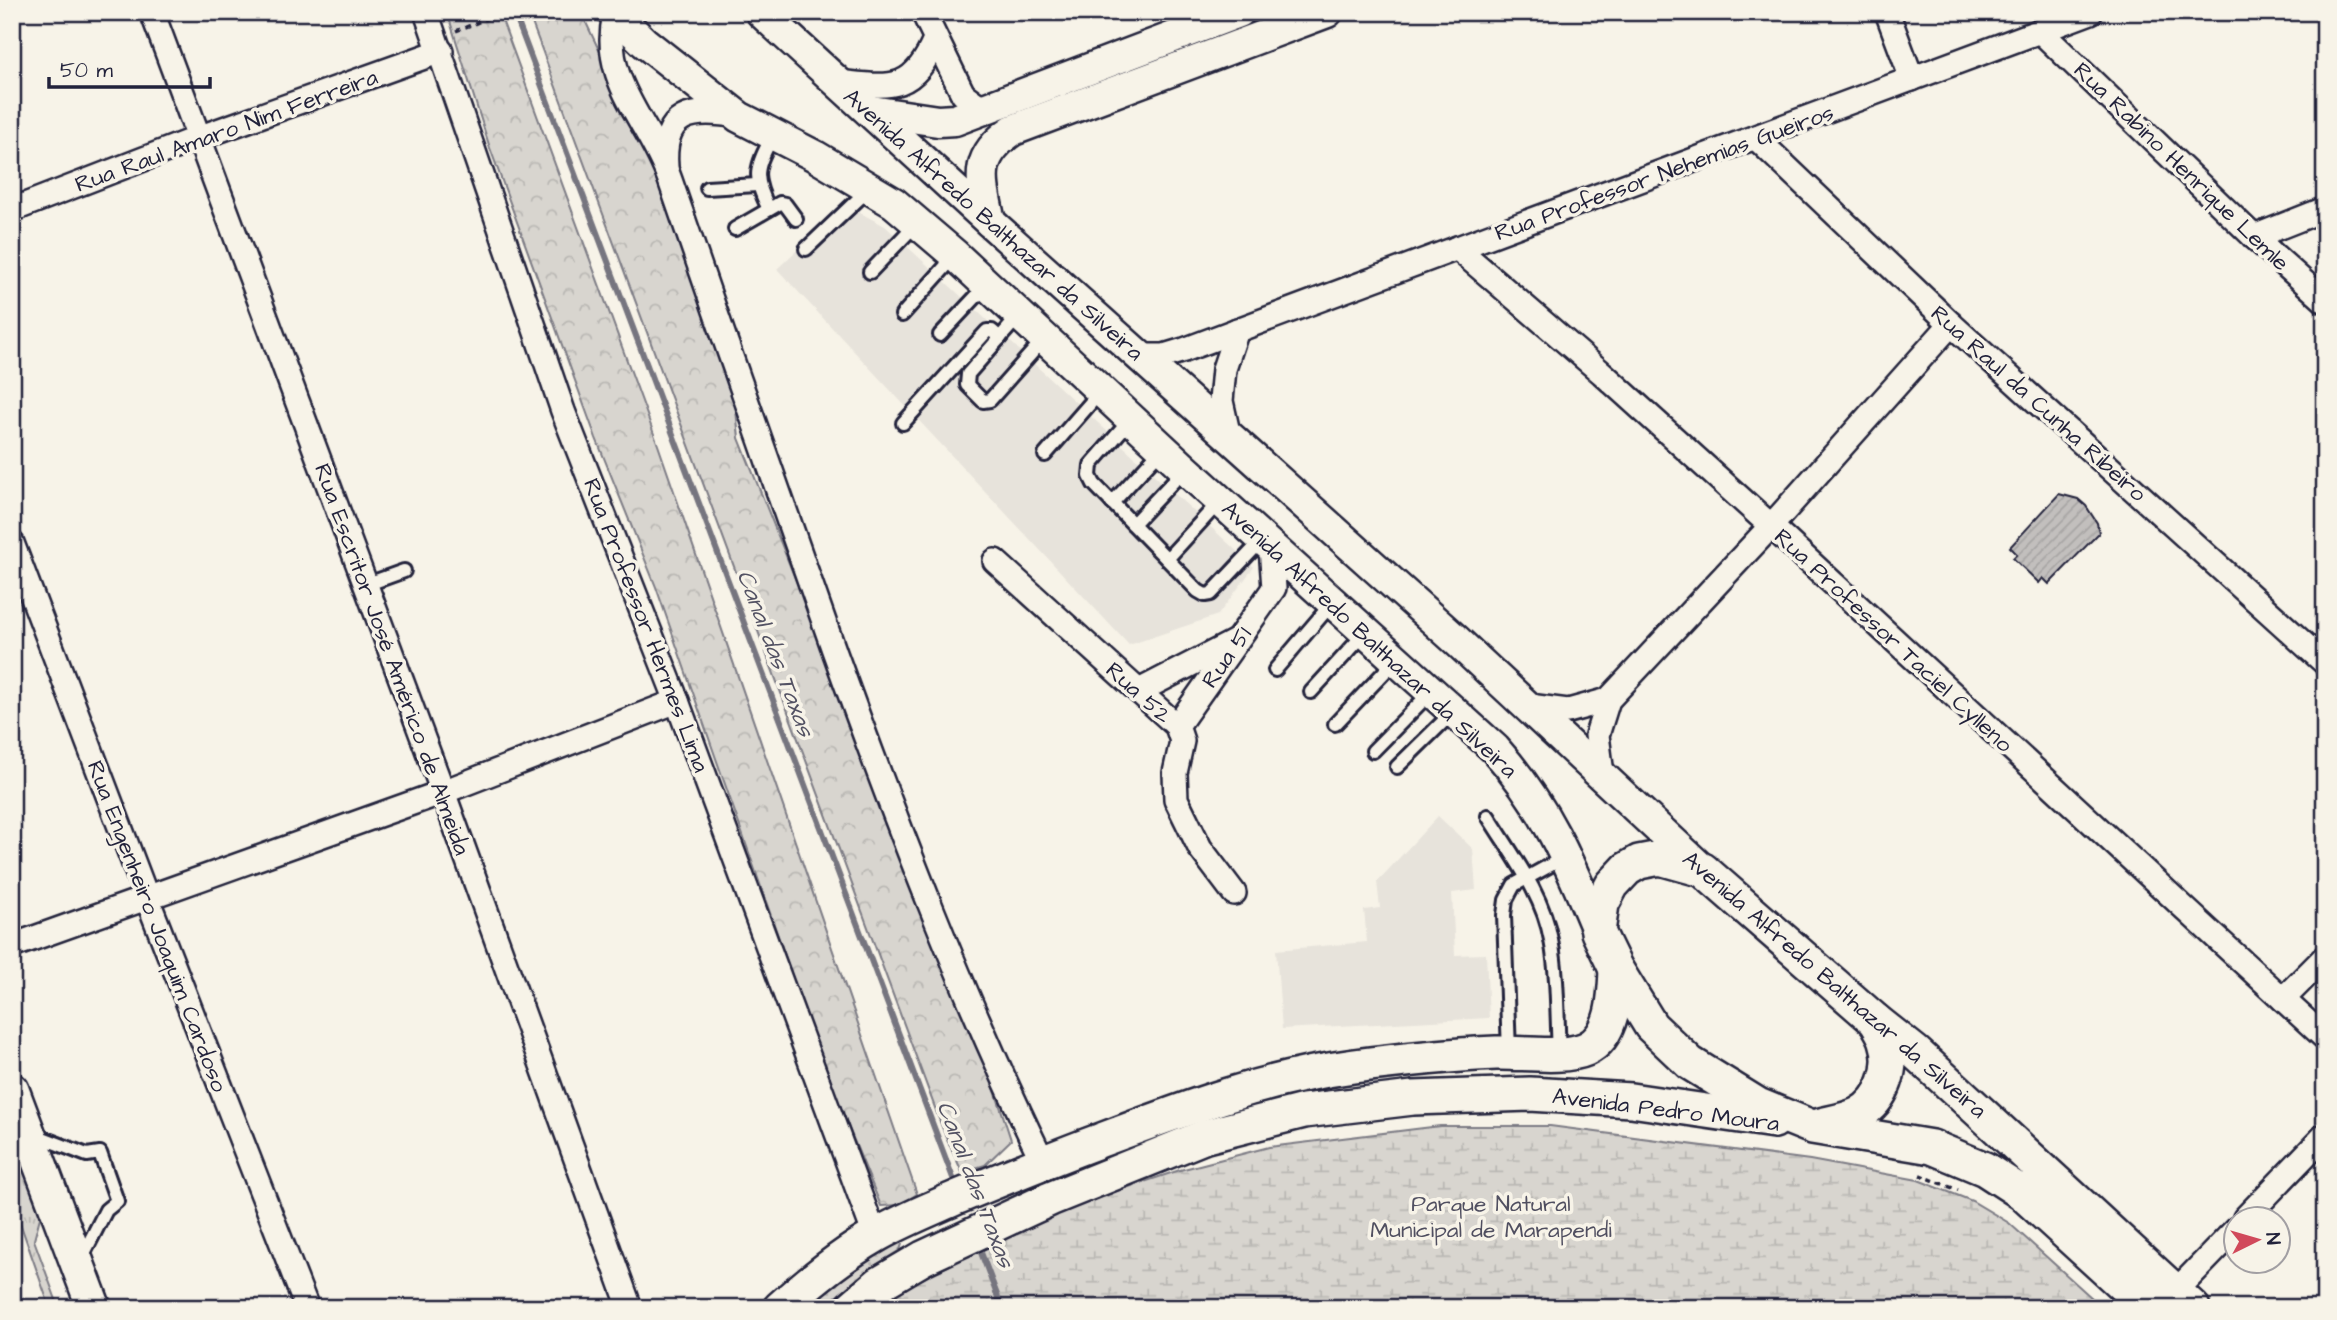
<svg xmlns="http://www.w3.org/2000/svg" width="2337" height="1320" font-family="'Architects Daughter',sans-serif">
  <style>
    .built { fill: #e7e3db }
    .grass { fill: url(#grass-tufts); stroke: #7d7c85; stroke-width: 2 }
    .forest { fill: url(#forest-crowns); stroke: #7d7c85; stroke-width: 2 }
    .wetland { fill: url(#wetland-marsh); stroke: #7d7c85; stroke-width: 2 }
    .park { fill: url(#park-dots); stroke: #7d7c85; stroke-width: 2 }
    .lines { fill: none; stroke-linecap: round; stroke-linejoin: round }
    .stream { stroke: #76747f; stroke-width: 6 }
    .building { fill: url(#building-hatch); stroke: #22223b; stroke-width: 2 }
    .service-casing { stroke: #22223b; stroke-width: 18 }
    .minor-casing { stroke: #22223b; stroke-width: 28 }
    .tertiary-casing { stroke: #22223b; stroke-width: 35 }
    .secondary-casing { stroke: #22223b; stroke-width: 38 }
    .path { stroke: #22223b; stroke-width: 3.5; stroke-dasharray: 5 5; stroke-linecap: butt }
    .service { stroke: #f7f3e8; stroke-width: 12 }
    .minor { stroke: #f7f3e8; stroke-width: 23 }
    .tertiary { stroke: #f7f3e8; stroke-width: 30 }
    .secondary { stroke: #f7f3e8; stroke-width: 33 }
    .labels { text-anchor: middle; stroke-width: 7; stroke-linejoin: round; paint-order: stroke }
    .street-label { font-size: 23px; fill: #22223b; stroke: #f7f3e8 }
    .park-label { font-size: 23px; fill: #504f60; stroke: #f7f3e8 }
    .water-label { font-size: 24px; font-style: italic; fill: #535263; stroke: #f7f3e8 }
  </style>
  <defs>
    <pattern id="grass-tufts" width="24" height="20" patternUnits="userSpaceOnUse" patternTransform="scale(1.75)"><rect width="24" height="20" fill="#d8d5cf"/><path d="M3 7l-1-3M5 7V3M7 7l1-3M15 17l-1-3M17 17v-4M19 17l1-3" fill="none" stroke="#b9b7b3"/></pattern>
    <pattern id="forest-crowns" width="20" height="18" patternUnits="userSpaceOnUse" patternTransform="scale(1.75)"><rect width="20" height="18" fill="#d8d5cf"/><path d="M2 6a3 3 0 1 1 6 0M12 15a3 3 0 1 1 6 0" fill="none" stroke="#b9b7b3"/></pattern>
    <pattern id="wetland-marsh" width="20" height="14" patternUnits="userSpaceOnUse" patternTransform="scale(1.75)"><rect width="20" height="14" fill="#d8d5cf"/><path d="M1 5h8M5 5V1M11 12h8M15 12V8" fill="none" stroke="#b9b7b3"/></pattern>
    <pattern id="park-dots" width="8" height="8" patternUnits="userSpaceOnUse" patternTransform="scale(1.75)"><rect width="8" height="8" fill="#d8d5cf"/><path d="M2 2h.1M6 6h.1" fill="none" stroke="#b9b7b3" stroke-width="1.8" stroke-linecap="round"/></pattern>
    <pattern id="building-hatch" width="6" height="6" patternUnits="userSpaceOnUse" patternTransform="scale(1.75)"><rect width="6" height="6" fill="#c2bfbd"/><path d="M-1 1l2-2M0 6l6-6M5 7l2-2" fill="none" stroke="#a6a4a3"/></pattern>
  </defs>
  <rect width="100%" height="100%" fill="#f7f3e8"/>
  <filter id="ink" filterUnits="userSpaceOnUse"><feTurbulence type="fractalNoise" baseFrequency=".0143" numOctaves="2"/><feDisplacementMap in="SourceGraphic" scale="14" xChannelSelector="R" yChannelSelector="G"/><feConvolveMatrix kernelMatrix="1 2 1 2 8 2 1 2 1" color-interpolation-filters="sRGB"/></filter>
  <g filter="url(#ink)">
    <g class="built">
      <path d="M845,205L885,226L1254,567L1218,615L1129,645L777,269Z"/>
      <path d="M1438,816L1473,849L1476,890L1452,893L1455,955L1486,954L1489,1018L1282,1029L1276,950L1367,942L1364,910L1380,908L1377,882Z"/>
    </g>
    <path class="grass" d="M12,1127L43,1206L34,1240L59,1308H50L19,1220L12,1215Z"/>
    <g class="forest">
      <path d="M447,12H499L658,445L917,1194L900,1205L881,1206L826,1073L656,587L596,438L490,148Z"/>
      <path d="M528,12H581L654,166L700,304L733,382L739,438L975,1029L1011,1140L985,1165L962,1172L944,1132Z"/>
    </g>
    <path class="wetland" d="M1440,1126H1550L1810,1160L1918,1180L1972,1201L2009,1223L2103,1308H878L895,1293L1053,1212L1180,1170L1269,1147Z"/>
    <path class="park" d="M904,1238L900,1250L871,1268L822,1308H791L804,1298Z"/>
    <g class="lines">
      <g class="stream">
        <path d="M514,12L956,1186"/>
        <path d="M977,1242L1002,1308"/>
      </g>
    </g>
    <path class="building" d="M2059,494L2078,499L2086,506L2097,523L2099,533L2049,584L2043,578L2039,583L2013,558L2017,554L2010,547Z"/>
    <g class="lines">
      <defs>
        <g id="service">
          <path d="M707,188L757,185"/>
          <path d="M769,209C752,175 756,168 773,135"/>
          <path d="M735,229L780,203L785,204L796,219"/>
          <path d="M806,249L870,188"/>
          <path d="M870,272L917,223"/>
          <path d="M902,315L955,256"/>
          <path d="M1019,316L968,374L967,385L983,401L990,400L1044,339"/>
          <path d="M940,335L986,286"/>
          <path d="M1131,419L1091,465L1090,476L1094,484L1198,591L1205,595L1211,594L1263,539"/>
          <path d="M903,423L987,331H992L1000,338"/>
          <path d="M1045,455L1101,391"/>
          <path d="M1112,503L1163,448"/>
          <path d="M1133,524L1185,469"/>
          <path d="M1167,559L1221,500"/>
          <path d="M365,585L404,571"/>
          <path d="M1275,670L1333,602"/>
          <path d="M1311,692L1366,632"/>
          <path d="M1335,724L1396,660"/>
          <path d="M1373,751L1431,692"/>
          <path d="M1397,767L1453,712"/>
          <path d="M1488,816C1512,855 1543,894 1551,940C1558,976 1557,1016 1559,1053"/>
          <path d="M1509,1052L1504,915L1506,900L1514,885L1567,856"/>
          <path d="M35,1135L87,1155L100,1153L117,1201L106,1210L81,1259"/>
        </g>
        <g id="minor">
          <path d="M152,12L443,792L630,1308"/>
          <path d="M426,12L563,411L677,701L875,1236"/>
          <path d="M923,12L963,94L975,103L988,109"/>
          <path d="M1887,12L1912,79"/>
          <path d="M615,15C599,81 650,121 670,180C724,338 779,495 835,653C897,825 963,997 1043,1162"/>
          <path d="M2040,31L2254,237L2325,301"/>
          <path d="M838,82C889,87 912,94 935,40"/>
          <path d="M1756,138L1951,324L2325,663"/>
          <path d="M666,167C662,112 691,108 738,116"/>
          <path d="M12,210L198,138L441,51"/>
          <path d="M2254,237L2325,209"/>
          <path d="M1457,248L1602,373L1771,526L2325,1038"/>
          <path d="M1139,356H1164L1184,350L2091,12"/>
          <path d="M1229,437L1221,401L1224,369L1237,330"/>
          <path d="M12,543L147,898L307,1308"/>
          <path d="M995,561L1177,726L1182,741L1175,773L1176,799L1200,848L1234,893"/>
          <path d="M1139,691L1236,641"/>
          <path d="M1529,706L1568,711L1608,700"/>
          <path d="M1177,726L1274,588L1271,547"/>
          <path d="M1602,774L1597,735L1608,700L1771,526L1951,324"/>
          <path d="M12,946L443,792L677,701"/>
          <path d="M2283,999L2325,957"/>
          <path d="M2245,1218L2325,1135"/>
          <path d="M2175,1292L2236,1229"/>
        </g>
        <g id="tertiary">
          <path d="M613,12L644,42L739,117L815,156L894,203L955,255L1185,469L1495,749C1546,806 1569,862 1598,932"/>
          <path d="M761,12L990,222L1456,640L1703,870"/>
          <path d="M871,111L938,121L955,120L1239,12"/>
          <path d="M990,222C981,179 973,157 1013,130L1327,12"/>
        </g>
        <g id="secondary">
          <path d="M12,1090L94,1308"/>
          <path d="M1821,1125C1833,1122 1847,1120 1859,1114C1883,1100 1895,1068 1886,1041C1884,1034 1879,1027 1876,1021"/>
          <path d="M780,1308C810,1281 842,1255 877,1235C903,1220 931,1209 958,1197C1004,1178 1050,1159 1096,1142C1181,1110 1264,1078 1354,1066C1401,1060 1449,1055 1496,1053C1521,1052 1563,1059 1586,1049C1614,1036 1615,995 1616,969"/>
          <path d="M851,1308L879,1284L923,1258L1050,1199L1206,1136L1304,1111L1413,1098L1530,1094L1631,1100L1774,1121"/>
          <path d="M2148,1308L2022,1193L1985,1169L1932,1147L1812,1127L1758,1105L1690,1063L1651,1026L1616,969L1598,932L1602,904L1612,885L1627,869L1639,862L1660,858L1703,870L1876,1021L1915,1052L2193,1308"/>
        </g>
      </defs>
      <use href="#service" class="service-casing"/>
      <use href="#minor" class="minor-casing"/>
      <use href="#tertiary" class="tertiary-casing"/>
      <use href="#secondary" class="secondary-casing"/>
      <g class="path">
        <path d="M456,31L503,12"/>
        <path d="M1920,1175L1958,1190"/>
      </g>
      <use href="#service" class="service"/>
      <use href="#minor" class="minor"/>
      <use href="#tertiary" class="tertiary"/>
      <use href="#secondary" class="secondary"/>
    </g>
  </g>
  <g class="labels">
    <g class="street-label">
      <text transform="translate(226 130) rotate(-20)" y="8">Rua Raul Amaro Nim Ferreira</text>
      <text transform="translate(2182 166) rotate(44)" y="8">Rua Rabino Henrique Lemle</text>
      <text transform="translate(1664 172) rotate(-20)" y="8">Rua Professor Nehemias Gueiros</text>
      <text transform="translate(994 224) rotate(42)" y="8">Avenida Alfredo Balthazar da Silveira</text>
      <text transform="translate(2039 403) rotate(42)" y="8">Rua Raul da Cunha Ribeiro</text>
      <text transform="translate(647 625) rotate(69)" y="8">Rua Professor Hermes Lima</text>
      <text transform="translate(1370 639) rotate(43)" y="8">Avenida Alfredo Balthazar da Silveira</text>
      <text transform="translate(1894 640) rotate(43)" y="8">Rua Professor Taciel Cylleno</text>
      <text transform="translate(1226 657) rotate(-55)" y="8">Rua 51</text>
      <text transform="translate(393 659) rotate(70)" y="8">Rua Escritor José Américo de Almeida</text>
      <text transform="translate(1139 692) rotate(42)" y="8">Rua 52</text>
      <text transform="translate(158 926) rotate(69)" y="8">Rua Engenheiro Joaquim Cardoso</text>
      <text transform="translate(1835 984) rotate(41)" y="8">Avenida Alfredo Balthazar da Silveira</text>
      <text transform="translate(1666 1109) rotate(7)" y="8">Avenida Pedro Moura</text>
    </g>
    <g class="park-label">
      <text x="1491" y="1211">Parque Natural<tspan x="1491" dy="26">Municipal de Marapendi</tspan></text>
    </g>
    <g class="water-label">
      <text transform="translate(776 653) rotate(69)" y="8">Canal das Taxas</text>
      <text transform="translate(976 1184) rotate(69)" y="8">Canal das Taxas</text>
    </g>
  </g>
  <rect width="2337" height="1320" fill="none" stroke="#f7f3e8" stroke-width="42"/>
  <rect x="21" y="21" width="2295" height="1278" fill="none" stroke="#22223b" stroke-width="2.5" filter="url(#ink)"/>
  <g transform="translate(2257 1240) rotate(85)"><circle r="33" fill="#f7f3e8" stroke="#a29fa3" stroke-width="2"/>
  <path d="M0-5L12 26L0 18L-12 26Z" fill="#d1495b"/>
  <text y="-10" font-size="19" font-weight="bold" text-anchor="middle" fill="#22223b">N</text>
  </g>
  <path d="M49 77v10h161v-10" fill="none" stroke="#22223b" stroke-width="3.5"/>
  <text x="60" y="77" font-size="21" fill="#22223b" stroke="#f7f3e8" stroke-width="5" paint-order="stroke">50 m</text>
</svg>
